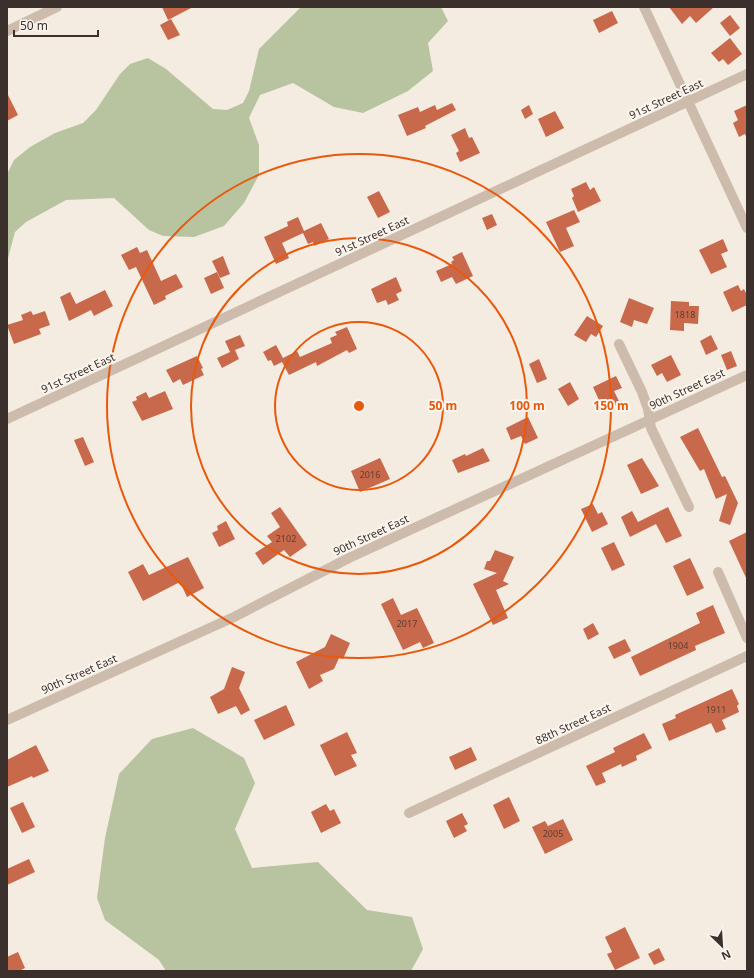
<svg xmlns="http://www.w3.org/2000/svg" width="754" height="978" font-family="'Noto Sans',sans-serif">
  <style>
    .green { fill: #b8c4a0 }
    .building { fill: #c8694b }
    .lines { fill: none; stroke-linecap: round; stroke-linejoin: round }
    .minor { stroke: #cdbbac; stroke-width: 10 }
    .ring { fill: none; stroke: #e8590c; stroke-width: 2 }
    .labels { text-anchor: middle; stroke-width: 4; stroke-linejoin: round; paint-order: stroke }
    .number-label { font-size: 9px; fill: #5e3e33 }
    .street-label { font-size: 11px; fill: #3b302b; stroke: #fbf5ee }
    .centre { fill: #e8590c; stroke: #fbf5ee; stroke-width: 2 }
    .ring-label { font-size: 12px; text-anchor: middle; font-weight: bold; fill: #e8590c; stroke: #fbf5ee; stroke-width: 4; stroke-linejoin: round; paint-order: stroke }
  </style>
  <rect width="100%" height="100%" fill="#f4ebe1"/>
  <g class="green">
    <path d="M301,7H441L448,21L428,43L433,71L408,91L363,113L334,107L293,83L260,95L249,118L259,145V175L244,203L224,226L194,237L163,236L149,230L114,198L66,200L26,222L15,232L7,262V174L14,160L30,147L55,133L83,123L96,110L120,74L130,64L148,58L166,69L213,109L227,110L243,103L249,91L259,49Z"/>
    <path d="M193,728L244,758L255,783L235,829L252,868L318,862L367,910L412,917L423,949L411,971H166L159,960L105,920L97,898L105,838L119,774L152,739Z"/>
  </g>
  <g class="building">
    <path d="M162,7H193L168,20Z"/>
    <path d="M669,7H714L696,23L690,16L682,24Z"/>
    <path d="M612,11L618,23L599,33L593,20Z"/>
    <path d="M730,15L740,28L730,36L720,23Z"/>
    <path d="M171,19L180,35L168,40L160,25Z"/>
    <path d="M730,38L742,54L728,65L723,59L719,62L711,53Z"/>
    <path d="M7,93L18,115L7,121Z"/>
    <path d="M452,103L456,110L425,126L426,128L407,136L398,115L418,107L420,112L435,105L437,110Z"/>
    <path d="M529,105L533,114L525,119L521,110Z"/>
    <path d="M747,105V139L745,134L739,137L733,123L738,120L734,111Z"/>
    <path d="M555,111L564,128L546,137L538,119Z"/>
    <path d="M465,128L469,138L472,137L480,153L460,162L456,153L459,151L451,135Z"/>
    <path d="M586,182L590,190L594,187L601,201L578,212L572,198L574,196L571,189Z"/>
    <path d="M379,191L390,212L378,218L367,197Z"/>
    <path d="M574,210L580,222L566,228L574,246L560,252L546,222Z"/>
    <path d="M492,214L497,225L487,230L482,218Z"/>
    <path d="M298,217L304,231L321,223L329,239L314,246L313,242L308,244L303,233L282,243L289,258L276,264L264,237L288,226L287,222Z"/>
    <path d="M723,239L728,251L721,254L727,267L711,274L699,250Z"/>
    <path d="M137,247L140,253L147,250L161,281L176,274L183,287L165,296L166,299L154,305L136,267L129,270L121,255Z"/>
    <path d="M462,252L473,276L456,284L452,277L441,282L436,271L452,264L451,262L454,260L452,257Z"/>
    <path d="M223,256L230,274L220,278L212,261Z"/>
    <path d="M217,272L224,288L211,294L204,278Z"/>
    <path d="M396,277L402,291L396,294L399,300L388,305L386,300L377,303L371,289Z"/>
    <path d="M738,285L741,291L744,289L747,295V305L732,312L723,292Z"/>
    <path d="M105,290L113,306L94,316L91,310L69,321L60,297L70,292L76,304Z"/>
    <path d="M629,298L654,308L647,324L634,320L632,327L620,322Z"/>
    <path d="M671,301L689,302V306H699L698,324L684,323V331L670,330Z"/>
    <path d="M31,311L33,315L45,311L50,325L39,329L41,334L14,344L7,325L23,320L21,315Z"/>
    <path d="M587,316L603,326L596,337L591,334L586,342L574,335Z"/>
    <path d="M347,327L357,349L349,353L347,350L317,366L316,362L289,375L282,362L274,366L271,360L268,361L263,352L276,345L283,358L297,351L300,357L332,343L330,338L337,335L335,332Z"/>
    <path d="M240,335L245,346L235,350L239,359L222,368L217,358L230,352L225,341Z"/>
    <path d="M711,335L718,349L706,355L700,341Z"/>
    <path d="M731,351L737,366L727,370L721,355Z"/>
    <path d="M671,355L681,375L667,382L662,373L657,376L651,365Z"/>
    <path d="M197,356L203,368L201,369L204,375L183,385L180,379L173,383L166,370Z"/>
    <path d="M539,359L547,379L537,383L529,364Z"/>
    <path d="M616,376L622,388L614,391L620,403L604,411L593,387Z"/>
    <path d="M570,382L579,399L568,406L558,389Z"/>
    <path d="M165,391L173,409L142,421L132,402L137,400L136,397L146,392L149,398Z"/>
    <path d="M528,417L538,438L525,444L521,436L511,440L506,428Z"/>
    <path d="M698,428L722,477L725,476L738,503L730,525L719,521L727,494L716,499L704,469L700,471L680,437Z"/>
    <path d="M83,437L94,462L85,466L74,440Z"/>
    <path d="M483,448L490,461L458,473L452,460L465,454L466,456Z"/>
    <path d="M380,458L390,479L360,492L351,471Z"/>
    <path d="M642,458L659,486L641,494L627,465Z"/>
    <path d="M593,504L598,514L602,512L608,524L592,532L581,509Z"/>
    <path d="M280,507L307,545L290,557L284,550L263,565L255,553L272,542L267,536L280,527L271,513Z"/>
    <path d="M668,507L682,536L666,543L656,524L630,537L621,517L632,511L638,522Z"/>
    <path d="M226,521L235,539L219,547L212,533L218,530L217,526Z"/>
    <path d="M747,532V580L729,541Z"/>
    <path d="M614,542L625,565L612,571L601,548Z"/>
    <path d="M495,550L514,557L503,581L509,584L496,590L508,618L493,625L473,584L497,573L484,569L487,561H490Z"/>
    <path d="M188,557L204,588L187,597L180,582L143,601L128,572L143,564L149,575Z"/>
    <path d="M690,558L704,588L687,596L673,566Z"/>
    <path d="M393,598L401,615L417,608L434,643L423,648L420,642L403,650L381,604Z"/>
    <path d="M713,605L725,633L695,646L696,650L640,676L631,657L700,623L696,613Z"/>
    <path d="M593,623L599,634L588,640L583,629Z"/>
    <path d="M331,634L350,643L343,659L339,658L334,669L320,675L323,681L309,689L296,662L325,647Z"/>
    <path d="M625,639L631,651L614,659L608,647Z"/>
    <path d="M232,667L245,672L239,688L250,710L241,715L236,706L218,714L210,697L224,689Z"/>
    <path d="M732,689L739,704L737,706L739,712L722,720L726,729L716,733L711,723L669,741L662,724L676,718L675,715Z"/>
    <path d="M286,705L295,725L264,740L254,720Z"/>
    <path d="M347,732L357,753L351,755L357,766L335,776L320,745Z"/>
    <path d="M644,733L652,748L636,756L637,760L622,767L621,764L602,773L606,782L596,786L586,766L615,752L613,748Z"/>
    <path d="M36,745L49,771L33,778L32,776L7,787V760Z"/>
    <path d="M471,747L477,760L455,770L449,757Z"/>
    <path d="M509,797L520,821L504,829L493,805Z"/>
    <path d="M23,802L35,827L22,833L10,808Z"/>
    <path d="M326,804L330,811L334,809L341,823L321,833L311,812Z"/>
    <path d="M462,813L468,824L464,826L467,831L454,838L446,821Z"/>
    <path d="M563,819L573,840L545,854L532,827L545,821L548,826Z"/>
    <path d="M29,859L35,872L7,885V869Z"/>
    <path d="M625,927L640,958L615,970L607,954L612,952L605,937Z"/>
    <path d="M659,948L665,960L654,965L648,954Z"/>
    <path d="M18,952L25,968L19,971H7V957Z"/>
  </g>
  <g class="lines">
    <g class="minor">
      <path d="M644,7L747,228"/>
      <path d="M7,31L57,7"/>
      <path d="M619,344L642,392L648,409L651,428L689,507"/>
      <path d="M7,419L747,74"/>
      <path d="M718,572L747,638"/>
      <path d="M7,720L234,617L349,558L747,375"/>
      <path d="M409,813L747,656"/>
    </g>
  </g>
  <g class="ring">
    <circle cx="359" cy="406" r="84"/>
    <circle cx="359" cy="406" r="168"/>
    <circle cx="359" cy="406" r="252"/>
  </g>
  <g class="labels">
    <g class="number-label">
      <text x="685" y="318">1818</text>
      <text x="370" y="478">2016</text>
      <text x="286" y="542">2102</text>
      <text x="407" y="627">2017</text>
      <text x="678" y="649">1904</text>
      <text x="716" y="713">1911</text>
      <text x="553" y="837">2005</text>
    </g>
    <g class="street-label">
      <text transform="translate(666 99) rotate(-25)" y="4">91st Street East</text>
      <text transform="translate(372 236) rotate(-25)" y="4">91st Street East</text>
      <text transform="translate(78 373) rotate(-25)" y="4">91st Street East</text>
      <text transform="translate(687 389) rotate(-25)" y="4">90th Street East</text>
      <text transform="translate(371 535) rotate(-25)" y="4">90th Street East</text>
      <text transform="translate(79 674) rotate(-24)" y="4">90th Street East</text>
      <text transform="translate(573 724) rotate(-25)" y="4">88th Street East</text>
    </g>
  </g>
  <circle cx="359" cy="406" r="6" class="centre"/>
  <g class="ring-label">
    <text x="443" y="410">50 m</text>
    <text x="527" y="410">100 m</text>
    <text x="611" y="410">150 m</text>
  </g>
  <rect width="754" height="978" fill="none" stroke="#3b302b" stroke-width="16"/>
  <g transform="translate(722 946) rotate(155)" stroke="#fbf5ee" stroke-width="3" paint-order="stroke">
  <path d="M0-3L7 15L0 10L-7 15Z" fill="#3b302b"/>
  <text y="-6" font-size="11" font-weight="bold" text-anchor="middle" fill="#3b302b">N</text>
  </g>
  <path d="M14 30v6h84v-6" fill="none" stroke="#3b302b" stroke-width="2"/>
  <text x="20" y="30" font-size="12" fill="#3b302b" stroke="#fbf5ee" stroke-width="3" paint-order="stroke">50 m</text>
</svg>
